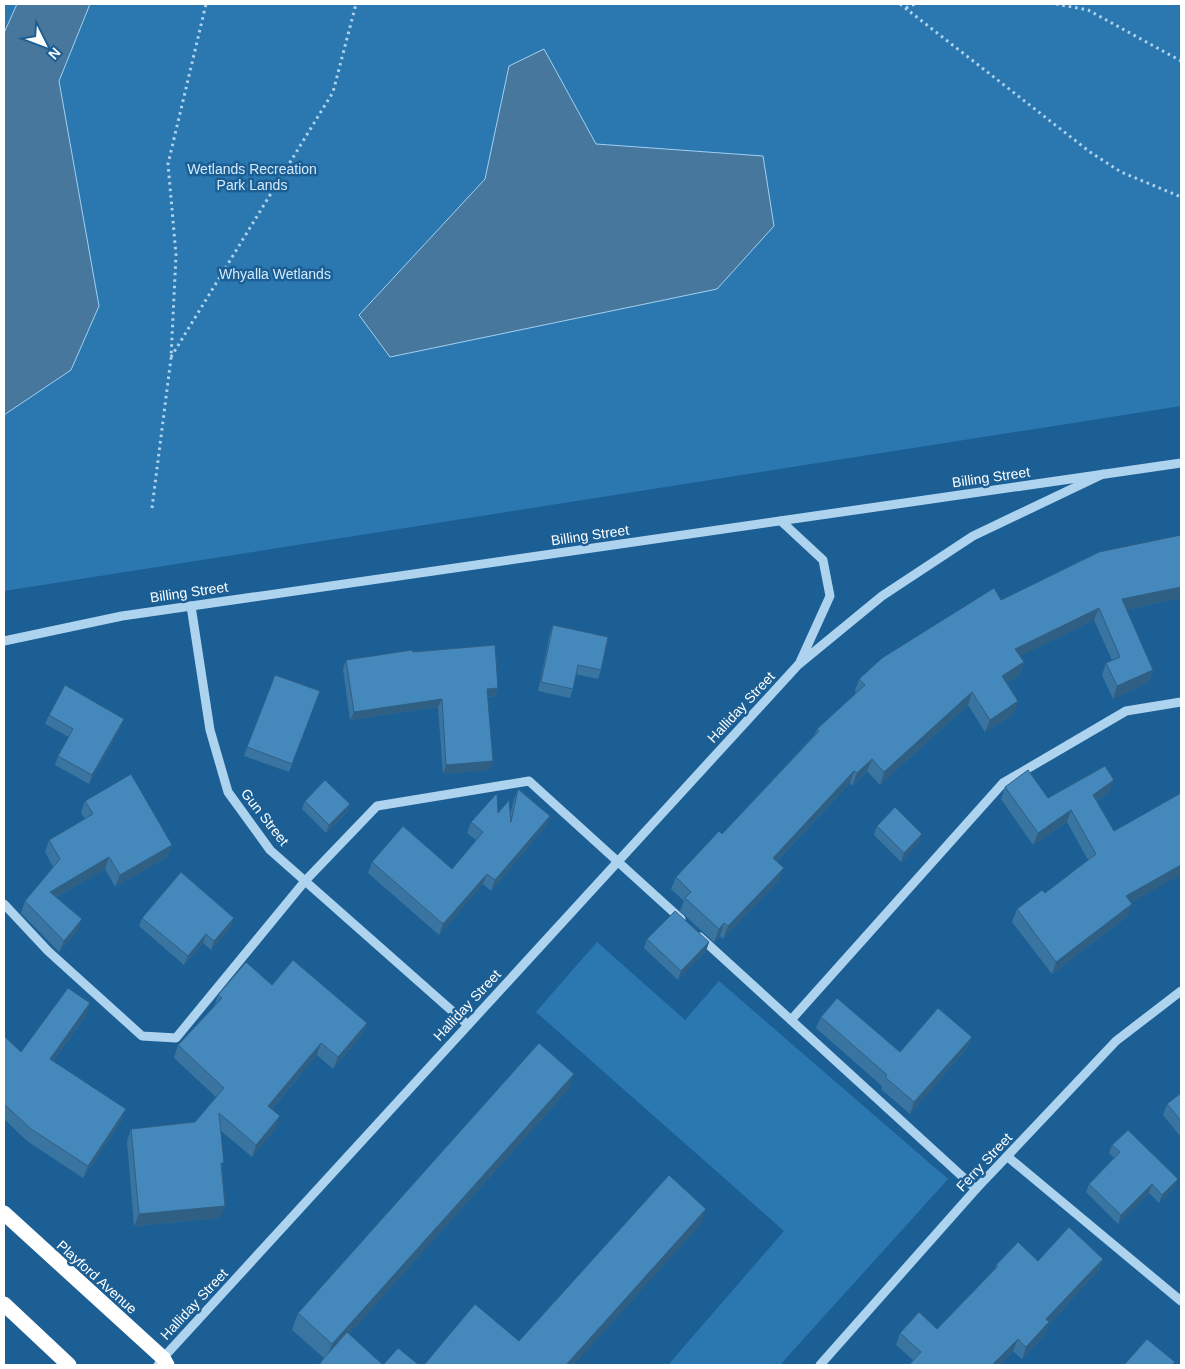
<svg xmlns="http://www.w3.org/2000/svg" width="1185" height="1369" font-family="Arial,sans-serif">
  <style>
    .green { fill: #2b78b1 }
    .water { fill: #48779d; stroke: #a1d0f1 }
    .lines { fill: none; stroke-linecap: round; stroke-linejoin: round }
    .path { stroke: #aed3ef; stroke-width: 3; stroke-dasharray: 2.5 4; stroke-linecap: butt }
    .minor { stroke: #aed3ef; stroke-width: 9 }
    .highway { stroke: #fff; stroke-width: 15 }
    .wall { fill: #3a75a2 }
    .shaded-wall { fill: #305f84 }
    .building { fill: #4488bc; stroke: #305f84 }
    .labels { text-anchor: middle; stroke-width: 5; stroke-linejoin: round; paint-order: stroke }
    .park-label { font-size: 14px; fill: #d4eafb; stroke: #1b5f95 }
    .street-label { font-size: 14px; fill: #fff; stroke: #1b5f95 }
  </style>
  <rect width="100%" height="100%" fill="#1b5f95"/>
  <g class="green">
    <path d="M4,4H1181V406L4,591Z"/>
    <path d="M597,942L685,1020L719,981L948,1179L780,1365H668L784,1231L536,1012Z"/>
  </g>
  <g class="water">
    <path d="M17,4H90L59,81L99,306L71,370L4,415V33Z"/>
    <path d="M544,49L596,144L763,156L774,226L717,289L390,357L359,315L485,179L509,66Z"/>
  </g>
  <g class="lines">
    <g class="path">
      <path d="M900,4L1090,152L1121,172L1181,197"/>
      <path d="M1056,4L1088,10L1181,61"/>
      <path d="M906,8L915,4"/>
      <path d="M171,357L333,92L356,4"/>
      <path d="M152,508L171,358L176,255L168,164L206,4"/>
    </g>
    <g class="minor">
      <path d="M781,521L823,560L830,596L800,662"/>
      <path d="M191,606L210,730L228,792L270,850L468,1025"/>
      <path d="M4,641L122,616L1181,463"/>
      <path d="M4,904L48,951L142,1036L176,1038L305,881L377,806L529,781L681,919"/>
      <path d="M700,937L976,1189"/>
      <path d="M791,1020L1003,783L1126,711L1181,702"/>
      <path d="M1008,1157L1181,1301"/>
      <path d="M158,1365L163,1358L798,665L882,596L973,536L1103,474"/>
      <path d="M820,1365L976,1189L1116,1041L1181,991"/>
    </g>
    <g class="highway">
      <path d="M4,1213L163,1358L167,1365"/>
      <path d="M4,1304L69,1365"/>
    </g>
  </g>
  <g class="wall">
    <path d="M1181,535V598L1126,610L1153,670L1148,683L1113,699L1102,675L1106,663L1112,660L1094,620L1020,656L1024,662L1020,675L1007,683L1014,714L985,732L968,705L880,785L867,771L852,786L850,783L777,861L779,880L723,939L720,936L714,942L680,911L684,901L671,889L676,877L722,834L814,735L817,729L856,693L855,691L859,679L1001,600Z"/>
    <path d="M553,625L601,670L598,679L576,674L573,689L570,698L538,691L550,633Z"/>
    <path d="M413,652L498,688L495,696L488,697L490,770L443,774L438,707L350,720L343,669L346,660Z"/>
    <path d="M275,675L320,691L289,772L244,756Z"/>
    <path d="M49,715L121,727L89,784L55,765L58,756L69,737L45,724Z"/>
    <path d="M1005,787L1048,798L1109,792L1097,801L1131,903L1128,916L1052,974L1012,922L1017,909L1045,893L1088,860L1067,822L1033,845L1001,799Z"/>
    <path d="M518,789L546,826L491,891L483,884L439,935L368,873L372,862L452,869L476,840L467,833L471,822L498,813L510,816L514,799Z"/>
    <path d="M85,801L172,845L167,857L115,887L105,869L56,897L78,930L59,952L21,913L25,901L53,867L45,852L49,840L85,819L81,813Z"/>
    <path d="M305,801L350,804L347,812L326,833L302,809Z"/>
    <path d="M877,826L919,843L901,862L874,835Z"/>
    <path d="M142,918L231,927L211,950L203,943L184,965L139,926Z"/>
    <path d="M647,939L709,942L706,951L678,980L644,948Z"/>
    <path d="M272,985L367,1023L362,1035L333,1069L317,1055L272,1109L276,1128L252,1157L221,1131L222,1168L225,1206L220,1218L134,1226L127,1141L131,1129L195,1122L216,1097L174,1058L178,1045L214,1007L218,995Z"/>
    <path d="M86,1015L53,1061L122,1120L83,1178L27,1141L4,1119V1036L21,1052Z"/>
    <path d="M821,1017L900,1052L972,1037L967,1048L910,1114L881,1089L882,1086L816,1028Z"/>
    <path d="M568,1090L349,1334L383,1365H419H319L320,1363L324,1358L292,1330L298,1313Z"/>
    <path d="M1181,1093V1137L1163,1115L1167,1104Z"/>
    <path d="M1112,1145L1175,1187L1159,1203L1149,1193L1118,1224L1086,1192L1089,1184L1114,1158L1109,1153Z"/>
    <path d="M1103,1259L1098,1271L1049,1324L1045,1334L1022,1359L1013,1351L999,1365H909L913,1360L896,1345L900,1333L937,1329L995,1269L996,1265L1038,1261Z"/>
  </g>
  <g class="shaded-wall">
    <path d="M1181,587V598L1117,612L1122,599Z"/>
    <path d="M1099,608L1094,620L1011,661L1015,649Z"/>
    <path d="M1024,662L1020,675L998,689L1002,676Z"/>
    <path d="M1153,670L1148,683L1113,699L1117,686Z"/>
    <path d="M498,688L495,696L484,697L487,689Z"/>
    <path d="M972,692L968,705L880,785L884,772Z"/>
    <path d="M442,699L438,707L350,720L354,712Z"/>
    <path d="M1018,701L1014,714L985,732L990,720Z"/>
    <path d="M124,719L121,727L89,784L92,775Z"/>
    <path d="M872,759L867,771L852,786L857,773Z"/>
    <path d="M493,761L490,770L443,774L446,765Z"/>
    <path d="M854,771L850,783L768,870L773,858Z"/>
    <path d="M1114,780L1109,792L1088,807L1093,795Z"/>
    <path d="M350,804L347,812L326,833L329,825Z"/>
    <path d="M1071,810L1067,822L1033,845L1038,833Z"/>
    <path d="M550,816L546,826L491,891L495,880Z"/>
    <path d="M922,834L919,843L901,862L904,853Z"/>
    <path d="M172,845L167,857L115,887L120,875Z"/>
    <path d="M109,857L105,869L45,903L50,892Z"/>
    <path d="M1181,865V875L1121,908L1126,896Z"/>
    <path d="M784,868L779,880L723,939L728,926Z"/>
    <path d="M487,874L483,884L439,935L443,924Z"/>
    <path d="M1132,904L1128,916L1052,974L1056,962Z"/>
    <path d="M234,918L231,927L211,950L214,941Z"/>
    <path d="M82,919L78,930L59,952L64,941Z"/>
    <path d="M724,923L720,936L714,942L719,929Z"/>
    <path d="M206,934L203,943L184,965L188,956Z"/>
    <path d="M709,942L706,951L678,980L681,971Z"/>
    <path d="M90,1003L86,1015L46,1070L50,1059Z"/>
    <path d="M367,1023L362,1035L333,1069L338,1057Z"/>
    <path d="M972,1037L967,1048L910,1114L914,1102Z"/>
    <path d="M321,1043L317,1055L264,1118L268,1106Z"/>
    <path d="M574,1074L568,1090L326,1360L332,1344Z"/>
    <path d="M126,1109L122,1120L83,1178L88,1166Z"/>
    <path d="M280,1116L276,1128L252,1157L256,1145Z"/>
    <path d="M1178,1179L1175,1187L1159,1203L1162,1195Z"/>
    <path d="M1152,1184L1149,1193L1118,1224L1121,1215Z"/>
    <path d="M225,1206L220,1218L134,1226L139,1214Z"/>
    <path d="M706,1209L701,1224L574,1365H566Z"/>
    <path d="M1103,1259L1098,1271L1049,1324L1045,1334L1022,1359L1026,1347L1046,1319Z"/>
    <path d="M1018,1339L1013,1351L999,1365H992Z"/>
  </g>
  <g class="building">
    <path d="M1181,535V587L1122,599L1153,670L1117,686L1106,663L1120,657L1099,608L1015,649L1024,662L1002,676L1018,701L990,720L972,692L884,772L872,759L857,773L854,771L773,858L784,868L728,926L724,923L719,929L685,898L691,892L676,877L719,831L722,834L819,731L817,729L865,685L859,679L882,658L994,588L1001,600L1099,552Z"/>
    <path d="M553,625L608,637L601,670L578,665L573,689L541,682Z"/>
    <path d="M495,645L498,688L487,689L493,761L446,765L442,699L354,712L346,660L412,650L413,652Z"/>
    <path d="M275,675L320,691L292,764L247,747Z"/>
    <path d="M65,685L124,719L92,775L58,756L73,729L49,715Z"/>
    <path d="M1105,766L1114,780L1093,795L1114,831L1181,793V865L1126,896L1132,904L1056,962L1017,909L1042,890L1045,893L1096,854L1071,810L1038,833L1005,787L1028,770L1048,798Z"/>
    <path d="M131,774L172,845L120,875L109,857L50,892L82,919L64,941L25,901L60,859L49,840L93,814L85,801Z"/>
    <path d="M325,780L350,804L329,825L305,801Z"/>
    <path d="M518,789L550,816L495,880L487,874L443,924L372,862L403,826L452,869L483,832L471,822L497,793L498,813L509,800L511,822Z"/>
    <path d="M895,807L922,834L904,853L877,826Z"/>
    <path d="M181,872L234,918L214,941L206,934L188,956L142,918Z"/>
    <path d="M675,911L709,942L681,971L647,939Z"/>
    <path d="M293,960L367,1023L338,1057L321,1043L268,1106L280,1116L256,1145L219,1113L224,1163H221L225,1206L139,1214L131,1129L195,1122L224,1088L178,1045L222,998L218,995L246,962L272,985Z"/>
    <path d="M68,988L90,1003L50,1059L126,1109L88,1166L31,1129L4,1104V1036L21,1052Z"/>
    <path d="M837,998L900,1052L938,1008L972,1037L914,1102L885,1077L887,1075L821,1017Z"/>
    <path d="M539,1043L574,1074L332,1344L298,1313Z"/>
    <path d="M1181,1093V1121L1167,1104Z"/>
    <path d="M1128,1130L1178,1179L1162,1195L1152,1184L1121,1215L1089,1184L1120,1152L1112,1145Z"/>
    <path d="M669,1175L706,1209L566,1365H424L475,1304L519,1341Z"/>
    <path d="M1069,1227L1103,1259L1046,1319L1049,1322L1026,1347L1018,1339L992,1365H909L921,1352L900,1333L919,1312L937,1329L998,1266L996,1265L1018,1242L1038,1261Z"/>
    <path d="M347,1332L383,1365L398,1348L419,1365H322L320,1363Z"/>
    <path d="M1147,1339L1175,1362L1172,1365H1124Z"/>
  </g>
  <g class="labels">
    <g class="park-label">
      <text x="252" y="174">Wetlands Recreation<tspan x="252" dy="16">Park Lands</tspan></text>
      <text x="275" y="279">Whyalla Wetlands</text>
    </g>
    <g class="street-label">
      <text transform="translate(991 477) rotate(-8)" y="5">Billing Street</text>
      <text transform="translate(590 535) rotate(-8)" y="5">Billing Street</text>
      <text transform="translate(189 592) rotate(-8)" y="5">Billing Street</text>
      <text transform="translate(741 707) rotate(-47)" y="5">Halliday Street</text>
      <text transform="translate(265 817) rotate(52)" y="5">Gun Street</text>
      <text transform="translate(467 1005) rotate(-47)" y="5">Halliday Street</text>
      <text transform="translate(984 1162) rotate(-47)" y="5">Ferry Street</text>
      <text transform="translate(97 1277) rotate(42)" y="5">Playford Avenue</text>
      <text transform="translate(194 1304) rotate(-47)" y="5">Halliday Street</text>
    </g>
  </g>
  <rect width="1185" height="1369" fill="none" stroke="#ffffff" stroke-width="10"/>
  <g transform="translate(45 45) rotate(132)" stroke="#1b5f95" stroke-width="4" paint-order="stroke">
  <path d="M0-4L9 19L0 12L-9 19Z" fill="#ffffff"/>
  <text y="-8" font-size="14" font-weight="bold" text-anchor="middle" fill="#ffffff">N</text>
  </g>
</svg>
